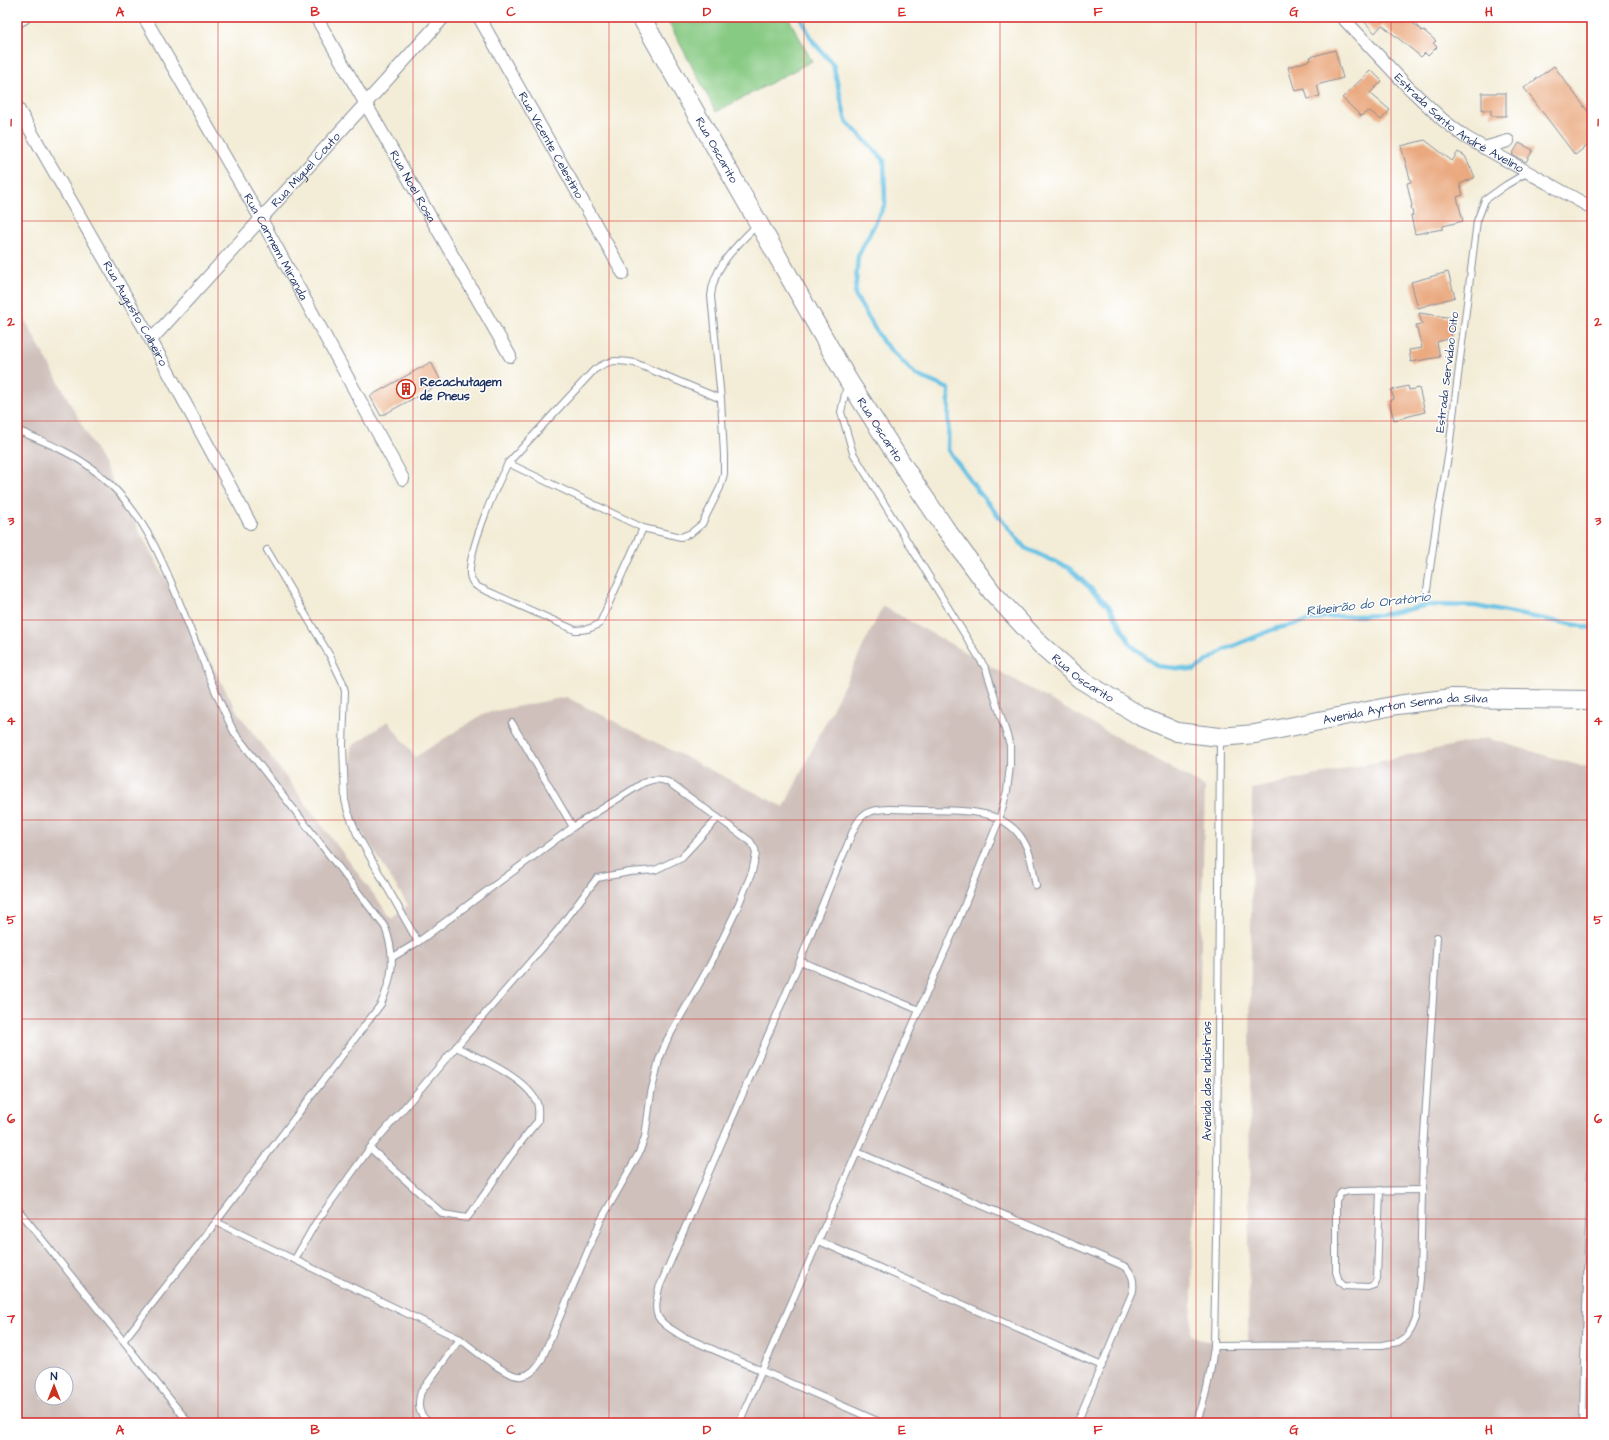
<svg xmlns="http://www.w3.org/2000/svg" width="1609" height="1440" font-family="'Architects Daughter',sans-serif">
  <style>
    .industrial { fill: #cfc0bb; fill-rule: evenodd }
    .green { fill: #87ca83; stroke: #517c70 }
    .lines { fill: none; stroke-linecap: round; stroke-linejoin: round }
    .stream { stroke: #66c1e4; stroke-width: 4.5 }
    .building { fill: #eaa97f }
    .service-casing { stroke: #878e9a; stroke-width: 8 }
    .minor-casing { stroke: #878e9a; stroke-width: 14 }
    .secondary-casing { stroke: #878e9a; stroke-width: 20 }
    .service { stroke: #fff; stroke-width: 6 }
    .minor { stroke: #fff; stroke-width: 12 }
    .secondary { stroke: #fff; stroke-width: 18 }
    .grid { fill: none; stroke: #d62828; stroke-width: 1; stroke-opacity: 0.55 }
    .labels { text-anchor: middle; stroke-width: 3; stroke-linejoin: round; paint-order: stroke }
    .street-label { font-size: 12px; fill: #1b2f5e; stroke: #fff }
    .poi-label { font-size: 12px; font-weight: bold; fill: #1b2f5e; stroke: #fff; text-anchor: start }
    .water-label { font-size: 13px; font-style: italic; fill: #325b86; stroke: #fff }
    .neatline { fill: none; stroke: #d62828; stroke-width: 1.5 }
    .grid-label { font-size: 13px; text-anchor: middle; font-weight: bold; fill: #d62828 }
  </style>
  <rect width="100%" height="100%" fill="#fff"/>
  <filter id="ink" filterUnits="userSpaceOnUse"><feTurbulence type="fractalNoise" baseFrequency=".025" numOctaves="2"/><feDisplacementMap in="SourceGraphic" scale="8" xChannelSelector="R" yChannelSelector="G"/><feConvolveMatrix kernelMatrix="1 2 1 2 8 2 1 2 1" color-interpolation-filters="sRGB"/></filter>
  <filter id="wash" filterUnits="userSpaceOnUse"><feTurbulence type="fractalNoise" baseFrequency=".012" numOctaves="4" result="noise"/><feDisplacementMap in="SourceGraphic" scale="16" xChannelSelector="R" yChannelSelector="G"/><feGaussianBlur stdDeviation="0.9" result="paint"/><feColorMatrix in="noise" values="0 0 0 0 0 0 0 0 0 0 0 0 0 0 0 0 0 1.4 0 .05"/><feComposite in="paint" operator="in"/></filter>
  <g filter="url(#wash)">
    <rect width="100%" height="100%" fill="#f3ecd6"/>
    <path class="industrial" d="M17,305L238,713L392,919L408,905L354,819L351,747L388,721L415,757L485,713L566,697L784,807L883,606L1205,787L1191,1336L1248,1350L1252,789L1487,738L1581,766H1592V1423H17ZM42,1374H66V1398H42Z"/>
    <path class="green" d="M666,17H788L812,61L716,112Z"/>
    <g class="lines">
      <path class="stream" d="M800,17L814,43L833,64L846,121L884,160L885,204L858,256L855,295L883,342L916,375L949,389L948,450L978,491L1025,548L1069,568L1109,606L1131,645L1157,666L1194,670L1224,650L1274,629L1325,617L1380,615L1429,605L1475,606L1592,628"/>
    </g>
    <g id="blocks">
      <g class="building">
        <path d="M1360,17H1407L1422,31L1423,30L1436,41L1433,43L1437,47L1428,56L1425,53L1421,57L1382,25L1375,33Z"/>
        <path d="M1335,50L1343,78L1317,85L1320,96L1308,99L1305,89L1295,91L1288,67L1311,60L1310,57Z"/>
        <path d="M1554,66L1592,117V142L1575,155L1524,88Z"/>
        <path d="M1371,70L1382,81L1370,93L1390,110L1381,120L1370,111L1369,112L1368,111L1361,116L1342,98Z"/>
        <path d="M1482,93H1506V116H1491V110H1482Z"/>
        <path d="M1425,140L1452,161L1458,152L1465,156L1475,177L1460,184L1463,195L1457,197L1463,221L1443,226V229L1415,234L1411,216L1413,215L1411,206H1412L1407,183L1411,182L1401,146Z"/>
        <path d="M1519,143L1533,150L1526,162L1512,155Z"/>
        <path d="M1448,272L1455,297L1418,308L1411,282Z"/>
        <path d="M1419,313L1454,318L1451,338L1437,342L1440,357L1411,362L1409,350L1422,348L1416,325L1422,324Z"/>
        <path d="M431,362L442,383L381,416L370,396Z"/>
        <path d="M1408,386L1409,390L1419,388L1425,412L1394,420L1389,401L1394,399L1391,390Z"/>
      </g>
    </g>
  </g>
  <g filter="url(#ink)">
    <use href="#blocks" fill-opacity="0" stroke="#878e9a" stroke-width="1"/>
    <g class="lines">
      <defs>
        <g id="service">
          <path d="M847,385L841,412L853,453L986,669L1010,745V766L1007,791L999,820L956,926L857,1152L1126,1267C1133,1275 1134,1281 1133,1291L1077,1423"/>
          <path d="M721,399L635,363C616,360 610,359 594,370L508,463C496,486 468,550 470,575C471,581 473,584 478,587L575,630C585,630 592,629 600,623L643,528L681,537L691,533L702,524L720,488L724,474V455L721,399L711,296C713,267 737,245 757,225"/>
          <path d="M17,430C44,442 72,452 95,471C145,510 164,564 187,621C202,659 216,696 234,732L385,927C396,957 393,976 381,1004L216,1222L124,1340"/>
          <path d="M508,463L643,528"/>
          <path d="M267,550L330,656L342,681L345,691L343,745L345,800L348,812L357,834L418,942"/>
          <path d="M1426,597L1437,519L1448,457L1477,221L1485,200L1506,185L1528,172"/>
          <path d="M393,957L418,942L573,827L512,723"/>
          <path d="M800,961C815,923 830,884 847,846C851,836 856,820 865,814C877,806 904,810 919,810C954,811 1004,805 1024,842C1032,855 1033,872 1036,886"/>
          <path d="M1592,1143L1584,1364H1592"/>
          <path d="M370,1148L443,1214L467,1218C492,1186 511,1151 538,1121C538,1116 539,1108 537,1103C527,1078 479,1058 456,1047"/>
          <path d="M1380,1190L1377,1279L1374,1285L1368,1287L1344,1286L1339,1281L1336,1272V1200L1341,1193L1349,1191L1422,1190"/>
          <path d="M17,1208L189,1423"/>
          <path d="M216,1222L460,1339C472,1348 508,1379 522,1376C531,1375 536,1368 541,1361L601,1220L639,1153L645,1137L651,1093L659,1060L667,1040L711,963L735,913L752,872L756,854L755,849L750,841L668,782C659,778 653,779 643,783L573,827"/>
          <path d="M819,1241L1102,1366"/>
          <path d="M295,1259L315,1224L370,1148L456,1047L557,931L597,878L630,872L655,870L682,857L718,818"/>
          <path d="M1214,1346L1382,1345L1398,1342L1407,1336L1412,1328L1416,1318L1420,1279L1423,1150L1437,937"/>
          <path d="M430,1423C418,1415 417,1405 421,1392L460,1339"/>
          <path d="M739,1423L857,1152"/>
          <path d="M882,1423L682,1336C657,1320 652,1319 659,1288L800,961L919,1010"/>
          <path d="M1196,1423C1206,1398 1211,1373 1214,1346L1217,1183L1220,738"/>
          <path d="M1341,1423L1347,1420L1359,1423"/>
          <path d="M1583,1423L1584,1364"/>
        </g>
        <g id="minor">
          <path id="s1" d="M144,17L261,219L403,479"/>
          <path id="s2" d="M316,17L510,356"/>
          <path id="s3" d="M479,17L623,273"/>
          <path id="s4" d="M1342,17L1408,87L1443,120L1465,137L1592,208"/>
          <path d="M17,22L25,17"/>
          <path id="s5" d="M17,107L151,340L250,523"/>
          <path d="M1484,148L1508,141"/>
          <path id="s6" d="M151,340L444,17"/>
        </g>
        <g id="secondary">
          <path id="s7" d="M641,17L848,380L908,473L945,528L992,592L1041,645L1080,679L1140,716L1177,732L1220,737L1255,734L1397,705L1452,698L1592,700"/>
        </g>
      </defs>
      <use href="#service" class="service-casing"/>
      <use href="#minor" class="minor-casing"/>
      <use href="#secondary" class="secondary-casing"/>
      <use href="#service" class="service"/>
      <use href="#minor" class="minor"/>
      <use href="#secondary" class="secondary"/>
    </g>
  </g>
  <path class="grid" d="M218,17V1423M413,17V1423M609,17V1423M804,17V1423M1000,17V1423M1196,17V1423M1391,17V1423M17,221H1592M17,421H1592M17,620H1592M17,820H1592M17,1019H1592M17,1219H1592"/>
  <defs>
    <symbol id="building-ring" viewBox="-11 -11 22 22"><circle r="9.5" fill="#fff" stroke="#c8321e" stroke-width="1.5"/><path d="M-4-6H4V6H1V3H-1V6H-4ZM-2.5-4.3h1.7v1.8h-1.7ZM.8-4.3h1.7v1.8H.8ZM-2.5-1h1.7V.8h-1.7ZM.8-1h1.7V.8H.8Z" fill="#c8321e"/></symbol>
  </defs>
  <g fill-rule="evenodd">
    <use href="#building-ring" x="395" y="378" width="22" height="22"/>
  </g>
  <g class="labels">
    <g class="street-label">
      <text dy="4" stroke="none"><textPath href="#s4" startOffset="159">Estrada Santo André Avelino</textPath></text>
      <text dy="4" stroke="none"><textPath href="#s3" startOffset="147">Rua Vicente Celestino</textPath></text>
      <text dy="4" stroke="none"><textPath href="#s7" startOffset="153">Rua Oscarito</textPath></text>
      <text dy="4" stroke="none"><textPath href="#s6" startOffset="230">Rua Miguel Couto</textPath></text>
      <text dy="4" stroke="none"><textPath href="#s2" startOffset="195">Rua Noel Rosa</textPath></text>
      <text dy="4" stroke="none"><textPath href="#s1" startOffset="265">Rua Carmem Miranda</textPath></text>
      <text dy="4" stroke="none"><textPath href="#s5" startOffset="238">Rua Augusto Calheiro</textPath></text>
      <text transform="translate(1447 372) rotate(-83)" y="4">Estrada Servidao Oito</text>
      <text dy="4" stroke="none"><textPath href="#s7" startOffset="477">Rua Oscarito</textPath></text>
      <text dy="4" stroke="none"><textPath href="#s7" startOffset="800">Rua Oscarito</textPath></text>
      <text dy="4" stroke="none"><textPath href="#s7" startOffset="1140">Avenida Ayrton Senna da Silva</textPath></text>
      <text transform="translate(1207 1081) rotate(-90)" y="4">Avenida das Indústrias</text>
    </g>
    <g class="poi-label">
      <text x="420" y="386">Recachutagem<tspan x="420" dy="14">de Pneus</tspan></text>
    </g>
    <g class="water-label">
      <text transform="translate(1368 603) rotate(-7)" y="5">Ribeirão do Oratório</text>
    </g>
  </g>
  <rect width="1609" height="1440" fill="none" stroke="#fff" stroke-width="44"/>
  <g transform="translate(54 1386)"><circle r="19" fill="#ffffff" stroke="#a4acbf"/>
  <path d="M0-3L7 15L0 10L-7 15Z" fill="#c8321e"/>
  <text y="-6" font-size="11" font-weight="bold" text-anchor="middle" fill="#1b2f5e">N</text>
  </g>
  <rect x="22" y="22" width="1565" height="1396" class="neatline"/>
  <g class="grid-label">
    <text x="120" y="16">A</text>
    <text x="315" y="16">B</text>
    <text x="511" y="16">C</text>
    <text x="707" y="16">D</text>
    <text x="902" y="16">E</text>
    <text x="1098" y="16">F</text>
    <text x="1294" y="16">G</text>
    <text x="1489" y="16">H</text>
    <text x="11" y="126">1</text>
    <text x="1598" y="126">1</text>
    <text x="11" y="326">2</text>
    <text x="1598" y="326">2</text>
    <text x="11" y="525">3</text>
    <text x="1598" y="525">3</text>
    <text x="11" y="725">4</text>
    <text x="1598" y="725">4</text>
    <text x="11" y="924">5</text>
    <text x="1598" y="924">5</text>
    <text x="11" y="1123">6</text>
    <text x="1598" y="1123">6</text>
    <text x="11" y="1323">7</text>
    <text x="1598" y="1323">7</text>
    <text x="120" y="1434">A</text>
    <text x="315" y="1434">B</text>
    <text x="511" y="1434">C</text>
    <text x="707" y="1434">D</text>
    <text x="902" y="1434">E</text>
    <text x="1098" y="1434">F</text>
    <text x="1294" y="1434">G</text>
    <text x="1489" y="1434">H</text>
  </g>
</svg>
